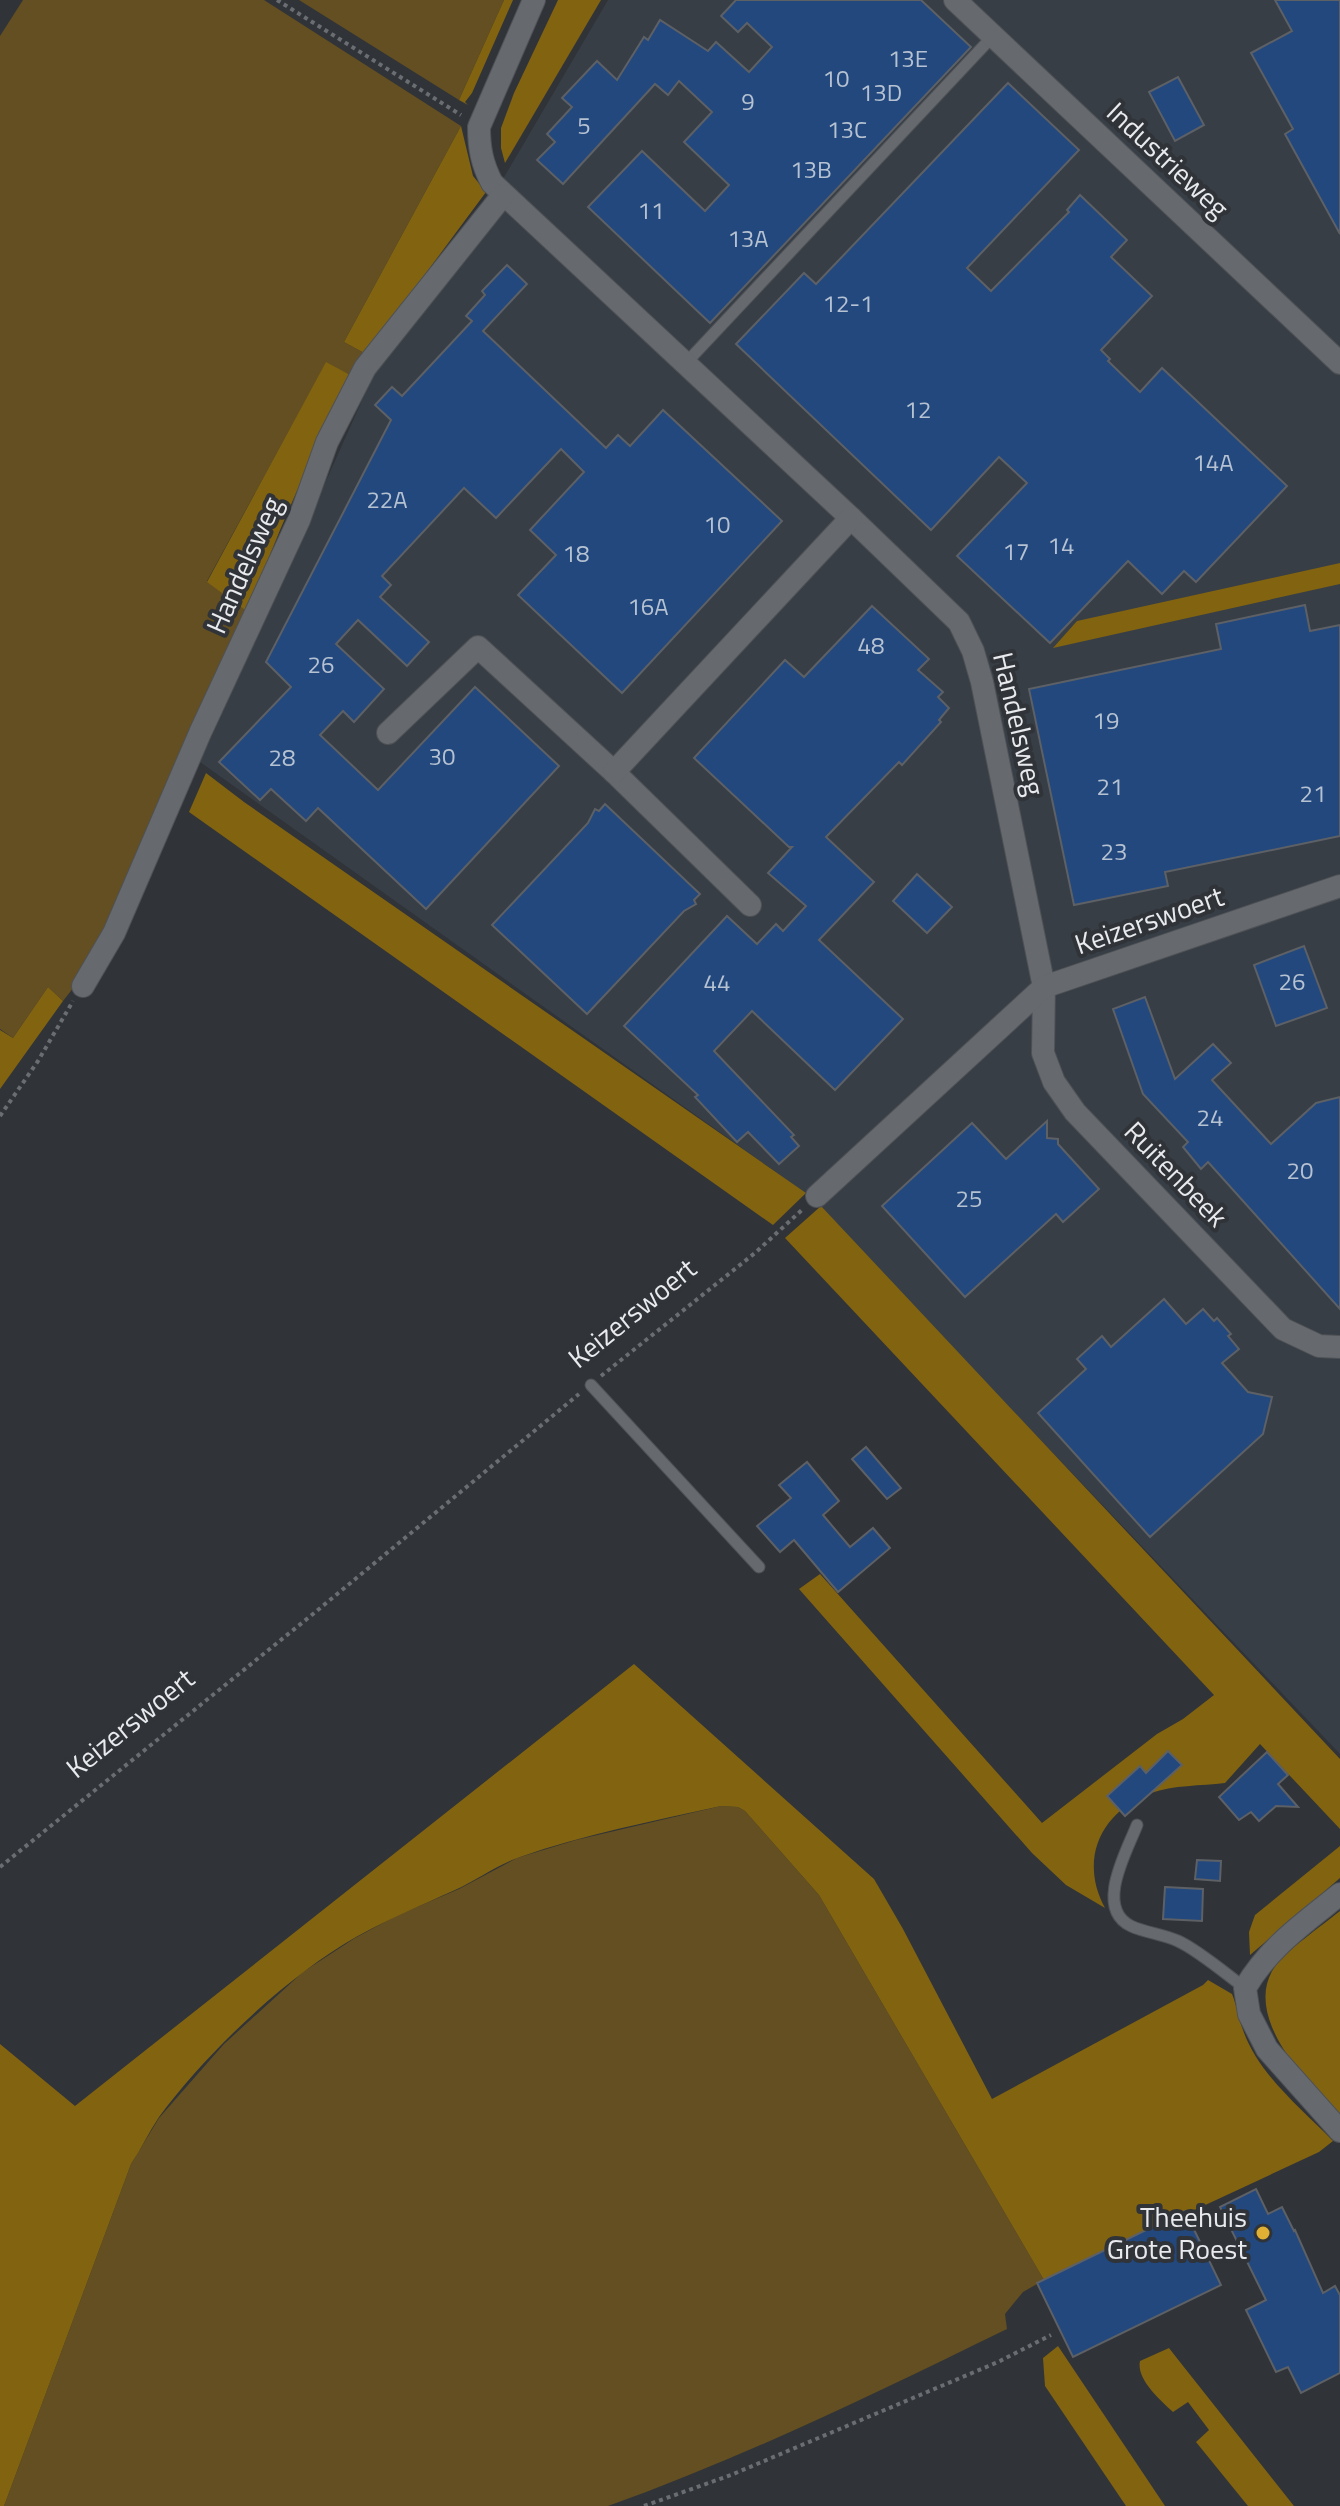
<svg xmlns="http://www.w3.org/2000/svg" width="1340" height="2506" font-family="'Titillium Web',sans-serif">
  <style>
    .built { fill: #373e46 }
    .green { fill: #634f21 }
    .forest { fill: #826310 }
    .building { fill: #22487e; stroke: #5d6065; stroke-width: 2 }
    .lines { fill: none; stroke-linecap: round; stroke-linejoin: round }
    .lane-casing { stroke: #4e5155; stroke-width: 13 }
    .street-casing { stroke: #4e5155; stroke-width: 24 }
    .path { stroke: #6a6d71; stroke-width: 4; stroke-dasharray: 4 4; stroke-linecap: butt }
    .lane { stroke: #66696e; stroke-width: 11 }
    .street { stroke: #66696e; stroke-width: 22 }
    .poi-dot { fill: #e0b034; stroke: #303338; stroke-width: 3 }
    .labels { text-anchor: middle; stroke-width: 8; stroke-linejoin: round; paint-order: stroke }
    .number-label { font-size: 24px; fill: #b6c2d1 }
    .street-label { font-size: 28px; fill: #e8eaed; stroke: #303338 }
    .poi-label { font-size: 28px; fill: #e8eaed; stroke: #303338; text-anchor: end }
  </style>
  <rect width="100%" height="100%" fill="#303338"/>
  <path class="built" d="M608,0H1340V1754L805,1193L200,762L378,365L486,208Z"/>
  <g class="green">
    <path d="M23,0H264L461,126L344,342L366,354L354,377L326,363L207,581L249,613L114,910L81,978L63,1001L48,987L13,1038L0,1029V36Z"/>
    <path d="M299,0H504L459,100Z"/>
    <path d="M721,1806L738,1807L745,1811L819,1895L1044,2280L1023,2292L1005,2314L1007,2329C876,2393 745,2457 608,2506H4L131,2164L159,2118L224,2044L303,1972L355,1938L396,1916L459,1889L517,1858L576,1840Z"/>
  </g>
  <g class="forest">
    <path d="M504,0H513L472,93L465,102L468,105L459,100Z"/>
    <path d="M558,0H601L505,163L501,148V128L514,93Z"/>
    <path d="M461,126L473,176L486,192L366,354L344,342Z"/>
    <path d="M326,362L354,377C313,453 276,531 249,613L207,582Z"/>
    <path d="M1340,563V584L1053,648L1077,621Z"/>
    <path d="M206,773L244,802L806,1193L773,1225L189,812Z"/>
    <path d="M48,987L63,1001L0,1089V1030L13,1038Z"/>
    <path d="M821,1206L1340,1759V1829L1260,1744L1225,1783C1201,1786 1173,1785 1151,1793C1100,1812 1079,1860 1105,1908L1066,1885L1032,1853L799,1589L820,1574L1042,1823L1157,1734L1183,1719L1214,1695L785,1238Z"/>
    <path d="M634,1664L874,1879L903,1929L992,2099L1203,1985L1208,1980L1232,1994C1237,2006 1238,2018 1243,2030C1258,2074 1301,2108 1333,2141L1319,2152L1044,2280L819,1895L745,1811L738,1807L721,1806C654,1821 585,1834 520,1857C497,1865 477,1880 455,1890C422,1905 388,1919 356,1937C286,1977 207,2052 159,2117C149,2132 141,2149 131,2164L4,2506H0V2044L75,2106Z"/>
    <path d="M1340,1846V1878L1250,1955L1249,1932L1255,1915Z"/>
    <path d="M1340,1911V2116C1308,2084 1242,2017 1274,1968C1284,1952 1324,1924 1340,1911Z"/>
    <path d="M1058,2346L1165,2506H1126L1045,2386L1043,2358Z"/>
    <path d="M1169,2348L1176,2357L1294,2506H1248L1196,2442L1209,2430L1188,2402L1173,2412C1160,2400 1136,2379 1140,2361Z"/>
  </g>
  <g class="building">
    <path d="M736,0H921L971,47L710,323L588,207L642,151L705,211L729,185L684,142L712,112L679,81L668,95L655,84L563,184L537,160L555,142L547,134L572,107L562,98L597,61L617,80L644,37L648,40L660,20L708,51L716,42L749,72L772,47L747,23L738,32L721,16Z"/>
    <path d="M1275,0H1340V234L1285,134L1293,129L1251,53L1292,31Z"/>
    <path d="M1178,77L1204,125L1175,141L1149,92Z"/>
    <path d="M1008,83L1079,150L967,268L991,291L1069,212L1067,210L1080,195L1127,240L1111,257L1152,296L1101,350L1110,359L1108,361L1140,392L1162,368L1287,486L1196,582L1184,571L1162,594L1128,561L1050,643L957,556L1027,483L999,457L931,530L736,344L804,273L816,284Z"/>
    <path d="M507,265L527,284L483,331L606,448L618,435L630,446L663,410L782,521L622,693L518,595L556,555L530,530L584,472L561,449L496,518L464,488L382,576L391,585L380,597L429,642L407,666L358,620L336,644L384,689L354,722L343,711L320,735L378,790L475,687L559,766L426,909L318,808L306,821L271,789L260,800L219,762L291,687L266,662L391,420L375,405L392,387L402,396L472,321L466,316L485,295L482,291Z"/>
    <path d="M1305,605L1310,631L1340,625V836L1165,872L1168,886L1074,905L1029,689L1221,649L1216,624Z"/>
    <path d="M872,606L929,659L918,670L943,692L938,697L949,708L939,720L941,722L902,765L899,762L826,837L874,882L819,940L903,1019L835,1090L752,1011L714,1051L794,1135L791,1137L799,1146L779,1164L748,1132L737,1142L695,1097L698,1095L624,1026L727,916L757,944L776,924L783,931L806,906L768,873L792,847H789L694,758L785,660L804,677Z"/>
    <path d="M605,804L700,894L694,900L696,904L684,911L587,1014L492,925L588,823L595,809L599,811Z"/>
    <path d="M917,874L952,907L927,933L893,901Z"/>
    <path d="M1304,946L1327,1008L1276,1026L1254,965Z"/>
    <path d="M1145,997L1175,1079L1213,1044L1231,1063L1212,1080L1271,1144L1316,1103L1340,1097V1309L1208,1162L1201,1169L1183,1147L1188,1142L1143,1094L1113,1009Z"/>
    <path d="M1047,1121V1138L1058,1139V1144L1099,1189L1063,1222L1056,1214L965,1297L882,1206L972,1123L1006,1159Z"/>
    <path d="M1164,1299L1186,1324L1203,1309L1214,1321L1217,1318L1231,1334L1228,1336L1239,1349L1222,1363L1248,1392L1272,1397L1263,1434L1150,1537L1038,1413L1086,1369L1077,1359L1102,1336L1111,1347Z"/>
    <path d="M866,1447L901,1488L887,1499L852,1459Z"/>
    <path d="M807,1462L839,1501L823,1515L850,1547L873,1528L890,1548L838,1592L794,1540L780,1552L757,1526L791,1498L779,1485Z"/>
    <path d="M1168,1751L1182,1765L1125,1816L1107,1796L1140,1766L1146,1773Z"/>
    <path d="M1267,1752L1288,1775L1278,1784L1298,1807L1276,1806L1259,1821L1251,1812L1239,1820L1219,1797Z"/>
    <path d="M1197,1860L1221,1861L1220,1881L1195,1879Z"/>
    <path d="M1165,1887L1203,1889L1202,1921L1163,1919Z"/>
    <path d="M1256,2189L1268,2214L1282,2207L1294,2231L1295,2230L1323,2293L1335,2286L1340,2295V2373L1301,2393L1288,2367L1276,2372L1246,2310L1266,2300L1220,2207Z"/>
    <path d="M1185,2211L1221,2285L1073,2357L1037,2283Z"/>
  </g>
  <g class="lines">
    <defs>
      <g id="lane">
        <path d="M685,364L993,36"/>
        <path d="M591,1385L759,1567"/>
        <path d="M1137,1825C1127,1851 1094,1908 1131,1926C1146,1933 1163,1934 1178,1941C1198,1950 1226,1974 1245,1988"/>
      </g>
      <g id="street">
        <path d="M534,0L479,127C479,148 482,164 492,183L851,518L959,622L973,651L982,682L1044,987L1043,1053L1054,1082L1075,1112L1283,1329L1319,1346L1340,1347"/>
        <path d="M955,0L1340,363"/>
        <path d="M388,733L478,647L614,772L750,905"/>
        <path d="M614,772L851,518"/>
        <path d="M83,986L114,933L200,733L299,520L327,442L365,368L503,195"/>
        <path d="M817,1196L1044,987L1340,886"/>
        <path d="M1340,1894C1304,1923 1269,1947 1245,1988L1249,2014L1267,2049L1340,2131"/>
      </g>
    </defs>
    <use href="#lane" class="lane-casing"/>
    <use href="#street" class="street-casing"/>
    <g class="path">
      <path d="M277,0L461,115"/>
      <path d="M0,1116L38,1061L73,1001"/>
      <path d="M601,1376L755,1253L804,1208"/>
      <path d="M0,1867L313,1614L579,1394"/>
      <path d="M644,2506L731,2475L998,2362L1051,2335"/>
    </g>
    <use href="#lane" class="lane"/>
    <use href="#street" class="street"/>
  </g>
  <circle class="poi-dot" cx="1263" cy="2233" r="8"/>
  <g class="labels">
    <g class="number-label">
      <text x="908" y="67">13E</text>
      <text x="836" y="87">10</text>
      <text x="881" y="101">13D</text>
      <text x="748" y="110">9</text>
      <text x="584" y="134">5</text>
      <text x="847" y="138">13C</text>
      <text x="811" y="178">13B</text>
      <text x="651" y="219">11</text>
      <text x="748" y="247">13A</text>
      <text x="848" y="312">12-1</text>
      <text x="918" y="418">12</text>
      <text x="1213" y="471">14A</text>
      <text x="387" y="508">22A</text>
      <text x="717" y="533">10</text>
      <text x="1061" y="554">14</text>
      <text x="1016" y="560">17</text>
      <text x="576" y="562">18</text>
      <text x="648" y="615">16A</text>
      <text x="871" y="654">48</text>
      <text x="321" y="673">26</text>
      <text x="1106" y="729">19</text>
      <text x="442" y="765">30</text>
      <text x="282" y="766">28</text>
      <text x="1110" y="795">21</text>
      <text x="1313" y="802">21</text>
      <text x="1114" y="860">23</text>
      <text x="1292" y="990">26</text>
      <text x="717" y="991">44</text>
      <text x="1210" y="1126">24</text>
      <text x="1300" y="1179">20</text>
      <text x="969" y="1207">25</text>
    </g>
    <g class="street-label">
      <text transform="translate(1168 160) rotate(43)" y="10">Industrieweg</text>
      <text transform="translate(244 565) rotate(-66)" y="10">Handelsweg</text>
      <text transform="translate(1019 724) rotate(77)" y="10">Handelsweg</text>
      <text transform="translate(1149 920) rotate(-19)" y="10">Keizerswoert</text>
      <text transform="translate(1176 1174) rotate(46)" y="10">Ruitenbeek</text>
      <text transform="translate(632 1313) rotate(-39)" y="10">Keizerswoert</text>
      <text transform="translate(130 1723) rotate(-39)" y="10">Keizerswoert</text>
    </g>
    <g class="poi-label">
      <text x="1247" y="2227">Theehuis<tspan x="1247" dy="32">Grote Roest</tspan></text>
    </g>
  </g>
</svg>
